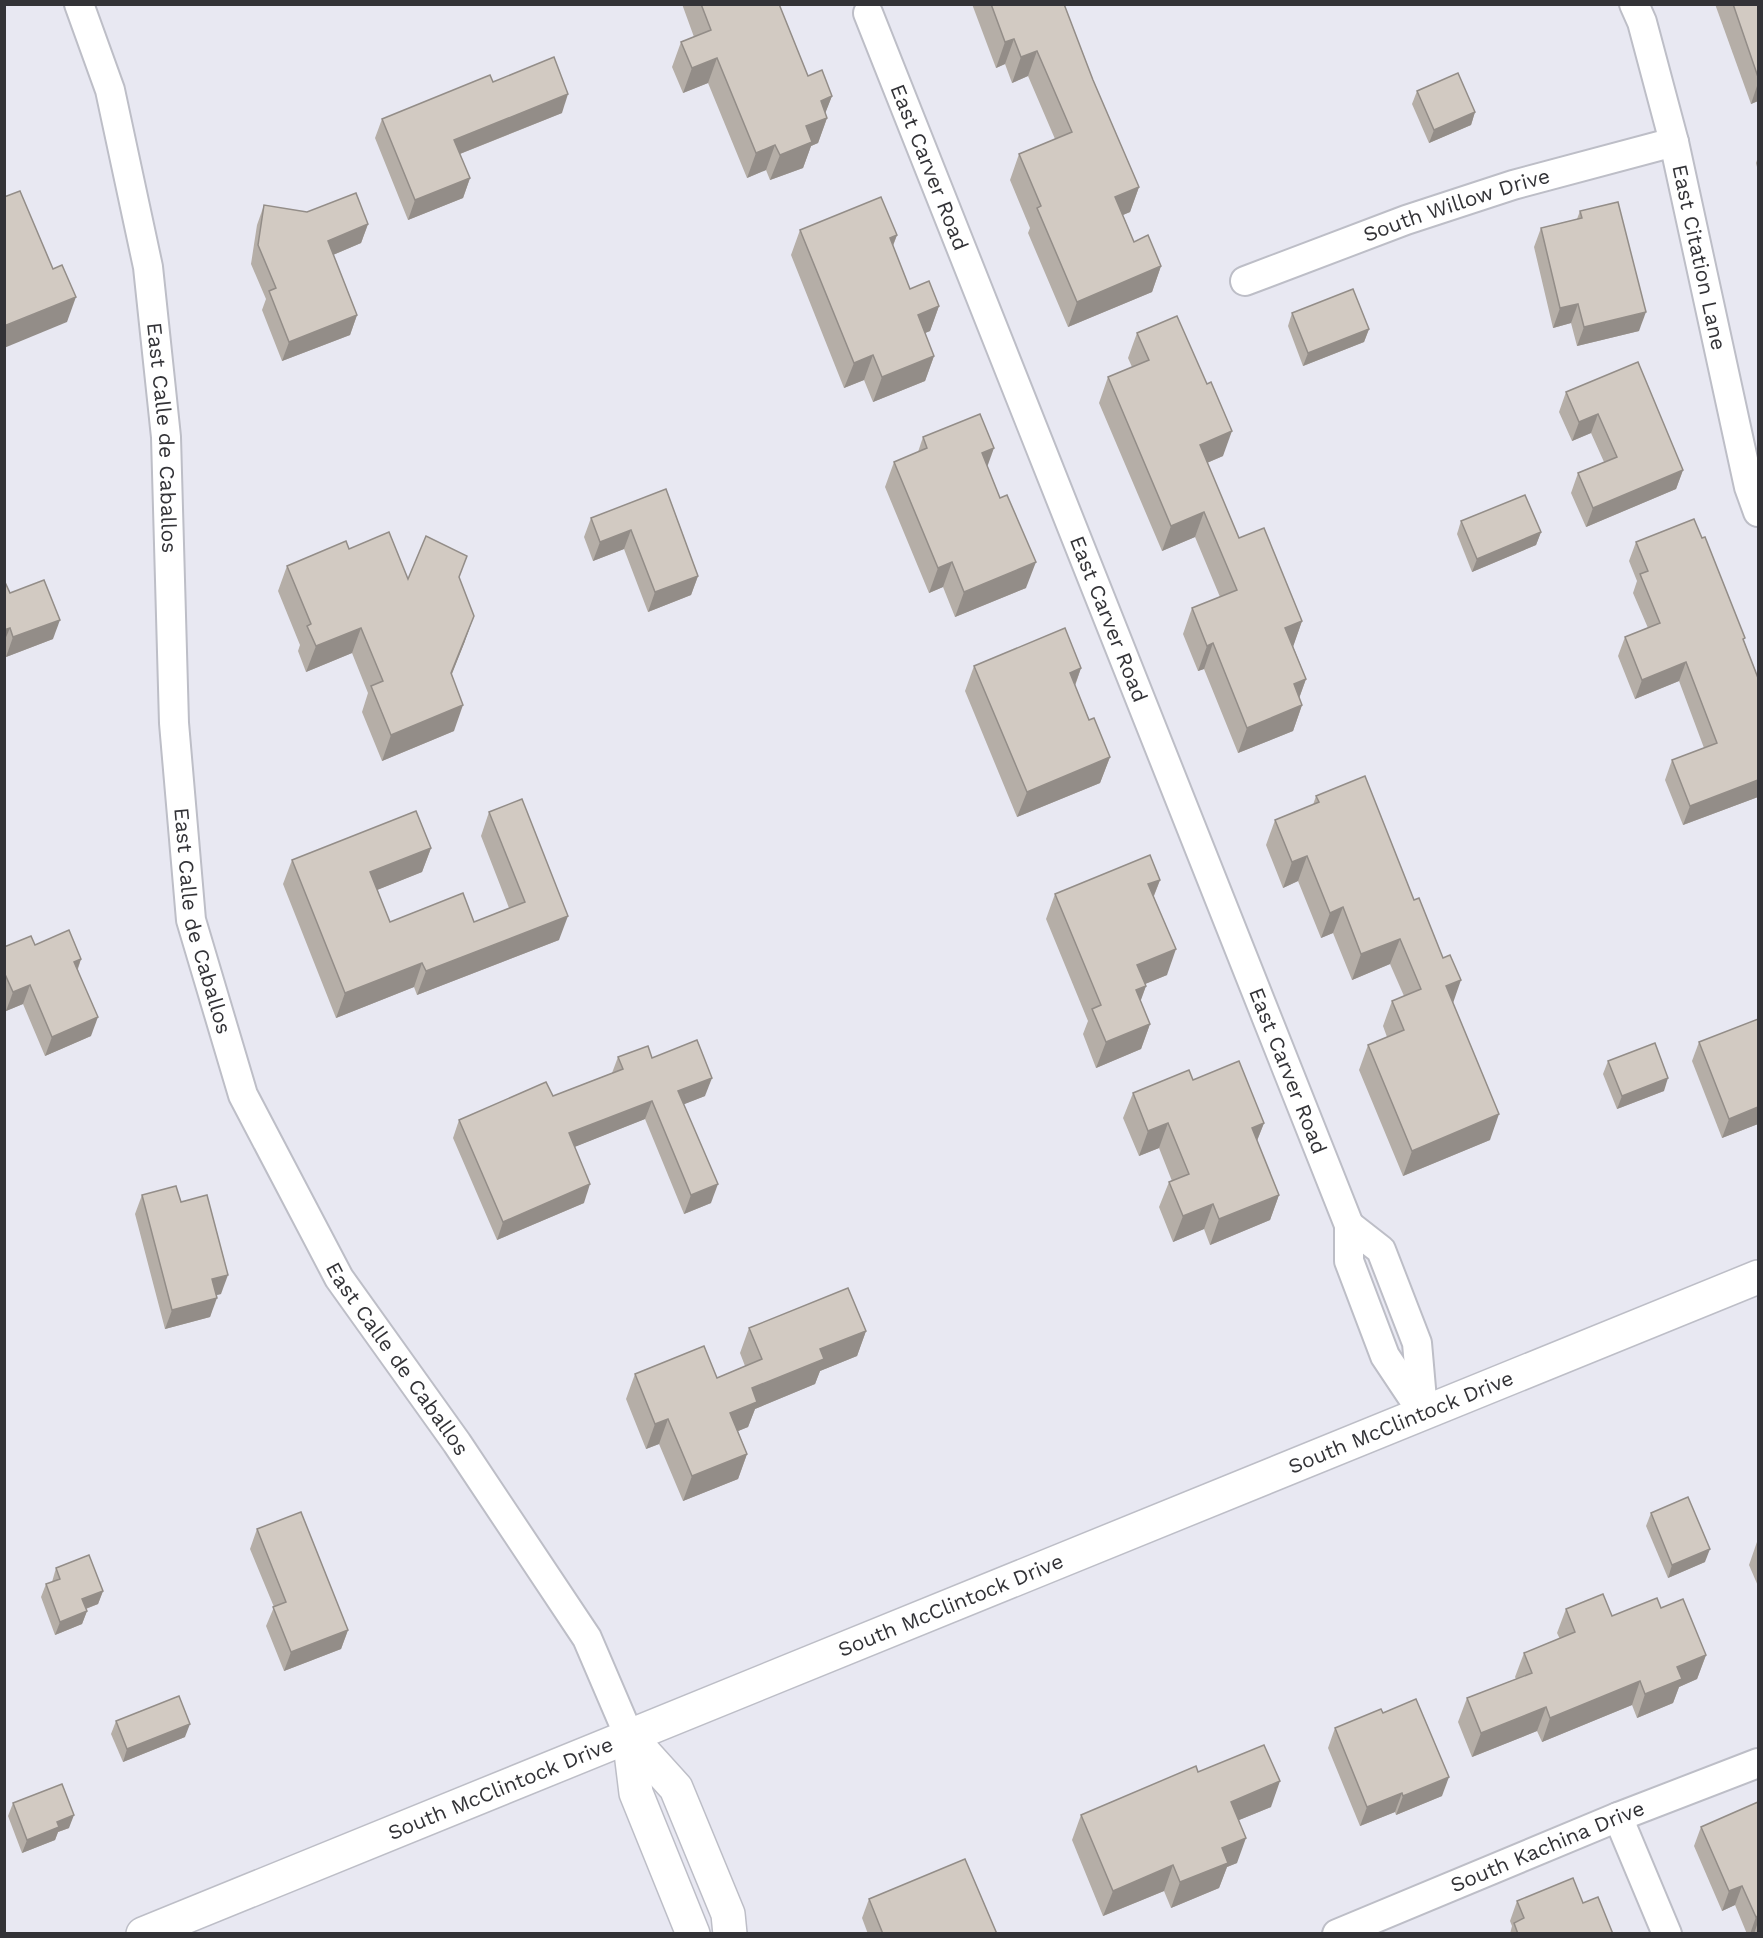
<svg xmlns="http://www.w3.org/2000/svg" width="1763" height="1938" font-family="'Work Sans',sans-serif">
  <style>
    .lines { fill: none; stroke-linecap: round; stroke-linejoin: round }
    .street-casing { stroke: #bdbec7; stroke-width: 32 }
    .secondary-casing { stroke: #bdbec7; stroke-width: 36 }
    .street { stroke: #fff; stroke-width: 28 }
    .secondary { stroke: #fff; stroke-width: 33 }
    .wall { fill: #b5aea7 }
    .shaded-wall { fill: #938d88 }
    .building { fill: #d2cac2; stroke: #938d88; stroke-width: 1.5 }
    .labels { text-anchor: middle; stroke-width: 4.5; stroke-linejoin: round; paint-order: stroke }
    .street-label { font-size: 21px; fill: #333337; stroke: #f6f6fe }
  </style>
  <rect width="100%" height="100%" fill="#e8e8f2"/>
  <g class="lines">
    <defs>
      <g id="street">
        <path id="s1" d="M79,4L110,90L148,267L166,437L174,723L191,920L243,1095L339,1278L457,1443L587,1638L629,1736"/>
        <path id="s2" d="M1634,4L1642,22L1674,142L1749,487L1758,512"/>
        <path id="s3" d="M868,13L1349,1225V1261L1385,1356L1423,1413"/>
        <path id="s4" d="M1245,281L1406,220L1513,185L1674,142"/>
        <path d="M1349,1225L1381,1250L1417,1343L1423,1411"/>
        <path d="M1618,1817L1667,1934"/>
        <path id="s5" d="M1337,1934L1618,1817L1758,1763"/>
      </g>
      <g id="secondary">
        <path d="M629,1736L676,1788L728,1914L730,1934"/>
        <path d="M629,1736L636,1793L693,1934"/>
        <path id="s6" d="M143,1934L1758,1277"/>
      </g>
    </defs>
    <use href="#street" class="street-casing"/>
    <use href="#secondary" class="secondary-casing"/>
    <use href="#street" class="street"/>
    <use href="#secondary" class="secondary"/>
  </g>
  <g class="wall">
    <path d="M682,4H779L808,76L832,96L825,113L827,118L818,143L811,146L803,168L770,180L766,170L747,178L708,83L683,93L672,67L681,42L694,37Z"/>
    <path d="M972,4H1064L1093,80L1139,187L1130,212L1123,215L1134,242L1161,266L1152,292L1068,327L1028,233L1030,228L1010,180L1019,154L1055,139L1028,76L1012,83L1005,64L996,68Z"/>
    <path d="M1715,4H1758V101L1751,104Z"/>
    <path d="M493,82L562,113L460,154L470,178L463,198L408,220L375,138L382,119Z"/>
    <path d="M1417,91L1475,112L1471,125L1429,143L1412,104Z"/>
    <path d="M1758,157V171L1756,163Z"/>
    <path d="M264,205L368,224L361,243L333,255L357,315L350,335L282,361L262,310L266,299L251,264L257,225Z"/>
    <path d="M1580,211L1639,331L1577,346L1571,323L1553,328L1534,247L1541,228L1577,219Z"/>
    <path d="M800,230L897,235L893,246L910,289L939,306L930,331L925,333L934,356L925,381L873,402L864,380L844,388L791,255Z"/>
    <path d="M1292,313L1369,329L1364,342L1303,366L1288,326Z"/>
    <path d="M1137,333L1223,456L1207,463L1239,538L1302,621L1293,646L1306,679L1299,698L1302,705L1293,731L1238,753L1204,669L1198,671L1183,634L1192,608L1220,597L1195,537L1162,551L1099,403L1108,377L1132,367L1128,358Z"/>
    <path d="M1566,392L1683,470L1676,489L1586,527L1571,493L1578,473L1604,462L1591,433L1572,441L1559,412Z"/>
    <path d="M923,437L1026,588L955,617L943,587L929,593L885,487L894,462L918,452Z"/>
    <path d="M666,489L698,576L691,595L648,612L624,549L593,561L584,537L591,518Z"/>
    <path d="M1461,521L1541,532L1536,545L1472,572L1457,534Z"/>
    <path d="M1636,542L1744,641L1758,678V797L1683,825L1665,780L1672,760L1704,748L1679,681L1635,699L1618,656L1625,637L1648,628L1633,593L1637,581L1629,561Z"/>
    <path d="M349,549L408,579L459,578L465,641L452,674L454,731L382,761L362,712L368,693L352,653L306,672L298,651L300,645L278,591L287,566Z"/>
    <path d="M4,580L10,593L53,639L6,657L4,652Z"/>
    <path d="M974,666L1081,668L1075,686L1089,720L1110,757L1100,783L1017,817L965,691Z"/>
    <path d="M1316,796L1453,1003L1490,1140L1403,1176L1359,1070L1368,1045L1387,1037L1383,1026L1392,1001L1404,996L1390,964L1352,980L1333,933L1321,938L1298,881L1283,888L1266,845L1275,820L1313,805Z"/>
    <path d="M489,812L559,940L417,995L414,987L336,1018L283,884L292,860L431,848L422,872L377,890L390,922H474L509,908L481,836Z"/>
    <path d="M1160,880L1154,896L1167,975L1145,984L1146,986L1140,1001L1150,1024L1141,1049L1096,1068L1083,1034L1088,1021L1046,919L1055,894Z"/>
    <path d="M35,945L81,959L78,969L91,1036L45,1056L23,1004L6,1011L4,1008V947Z"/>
    <path d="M1699,1042L1758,1124L1722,1138L1692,1061Z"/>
    <path d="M618,1057L652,1058L705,1096L684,1104L711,1203L684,1214L645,1119L574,1147L584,1203L497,1240L453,1138L459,1120L553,1096L612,1073Z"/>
    <path d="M1608,1061L1664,1091L1617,1109L1603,1074Z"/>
    <path d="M1193,1080L1264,1123L1257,1141L1279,1195L1270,1220L1210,1245L1204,1229L1173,1242L1159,1207L1169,1182L1172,1181L1159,1148L1139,1156L1123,1118L1133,1093Z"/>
    <path d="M142,1195L181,1202L221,1294L216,1295L210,1317L165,1329L135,1214Z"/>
    <path d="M749,1328L866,1331L857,1356L820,1371L815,1384L755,1409L748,1427L738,1431L747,1454L738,1479L683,1501L659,1444L646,1449L626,1399L635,1374L717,1378L745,1366L740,1353Z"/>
    <path d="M1651,1513L1705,1562L1668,1578L1646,1526Z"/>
    <path d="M257,1529L348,1630L341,1649L284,1671L266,1626L274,1607L250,1549Z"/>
    <path d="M1758,1539V1586L1749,1565Z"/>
    <path d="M56,1568L103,1591L98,1604L86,1609L87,1611L82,1624L55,1635L41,1597L46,1584L52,1582Z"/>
    <path d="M1661,1608L1706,1655L1697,1679L1679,1687L1673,1703L1637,1718L1632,1705L1542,1742L1537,1731L1472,1757L1458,1722L1467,1698L1516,1679L1515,1677L1524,1653L1560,1639L1557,1633L1566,1609L1612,1616Z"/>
    <path d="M1383,1713L1442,1796L1396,1815L1395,1812L1360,1826L1328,1748L1335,1728Z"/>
    <path d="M116,1721L185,1737L123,1762L111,1734Z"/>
    <path d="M1198,1772L1271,1807L1239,1820L1237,1863L1227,1867L1219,1888L1171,1908L1164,1891L1103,1916L1072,1840L1081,1815Z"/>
    <path d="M1758,1802V1934H1747L1735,1905L1722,1911L1694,1846L1701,1827Z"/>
    <path d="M13,1803L69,1828L58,1832L55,1840L22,1853L8,1816Z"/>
    <path d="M869,1899L997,1934H868L862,1918Z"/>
    <path d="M1517,1901L1583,1903L1613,1934H1510L1512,1926L1510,1921Z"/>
  </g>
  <g class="shaded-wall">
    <path d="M1014,39L1005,64L996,68L1005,42Z"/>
    <path d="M1037,51L1028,76L1012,83L1021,57Z"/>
    <path d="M717,58L708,83L683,93L692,68Z"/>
    <path d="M1758,83V101L1751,104Z"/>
    <path d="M568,94L562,113L447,159L454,140Z"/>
    <path d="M832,96L823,119L827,118L818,143L811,146L803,168L770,180L780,155L806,126L821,101Z"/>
    <path d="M1475,112L1471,125L1429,143L1434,130Z"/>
    <path d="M775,145L766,170L747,178L756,153Z"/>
    <path d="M470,178L463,198L408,220L415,200Z"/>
    <path d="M1139,187L1130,212L1106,222L1115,197Z"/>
    <path d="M368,224L361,243L321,260L328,241Z"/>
    <path d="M897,235L887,260L890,238Z"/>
    <path d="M1161,266L1152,292L1068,327L1077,302Z"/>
    <path d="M76,297L67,322L4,348V326Z"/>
    <path d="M1578,304L1571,323L1553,328L1560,308Z"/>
    <path d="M939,306L930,331L908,340L918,315Z"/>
    <path d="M1646,312L1639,331L1577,346L1584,327Z"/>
    <path d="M357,315L350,335L282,361L289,342Z"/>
    <path d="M1369,329L1364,342L1303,366L1308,353Z"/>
    <path d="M873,355L864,380L844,388L854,363Z"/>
    <path d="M934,356L925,381L873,402L882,377Z"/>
    <path d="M1598,414L1591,433L1572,441L1579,422Z"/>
    <path d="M1232,431L1223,456L1190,470L1200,445Z"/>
    <path d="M994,448L985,473L982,453Z"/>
    <path d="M1683,470L1676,489L1586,527L1593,508Z"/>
    <path d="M1204,512L1195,537L1162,551L1171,526Z"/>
    <path d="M631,530L624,549L593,561L600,542Z"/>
    <path d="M1541,532L1536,545L1472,572L1477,559Z"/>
    <path d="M952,562L943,587L929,593L938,568Z"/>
    <path d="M1036,562L1026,588L955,617L964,592Z"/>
    <path d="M698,576L691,595L648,612L655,592Z"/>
    <path d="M474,616L465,641L442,698L451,673Z"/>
    <path d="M60,620L53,639L6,657L13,637Z"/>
    <path d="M1302,621L1293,647L1285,628Z"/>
    <path d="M10,628L4,642V630Z"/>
    <path d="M361,628L352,653L306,672L316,646Z"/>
    <path d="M1213,643L1204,669L1198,671L1207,646Z"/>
    <path d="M1686,662L1679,681L1635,699L1642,680Z"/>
    <path d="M1081,668L1072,693L1070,673Z"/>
    <path d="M1306,679L1297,704L1294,684Z"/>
    <path d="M463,705L454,731L382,761L391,735Z"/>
    <path d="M1302,705L1293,731L1238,753L1247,728Z"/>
    <path d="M1110,757L1100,783L1017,817L1027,792Z"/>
    <path d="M1758,780V797L1683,825L1690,806Z"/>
    <path d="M431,848L422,872L362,896L370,872Z"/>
    <path d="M1307,856L1298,881L1283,888L1292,862Z"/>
    <path d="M1160,880L1150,905L1148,884Z"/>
    <path d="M1343,907L1333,933L1321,938L1330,913Z"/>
    <path d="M568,916L559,940L417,995L426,971Z"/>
    <path d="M1400,939L1390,964L1352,980L1361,954Z"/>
    <path d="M1176,949L1167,975L1128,991L1137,965Z"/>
    <path d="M81,959L74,978V962Z"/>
    <path d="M422,963L414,987L336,1018L345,993Z"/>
    <path d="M1461,980L1452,1006L1446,986Z"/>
    <path d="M30,985L23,1004L6,1011L13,992Z"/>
    <path d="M1146,986L1137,1011L1136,990Z"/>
    <path d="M98,1017L91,1036L45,1056L52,1037Z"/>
    <path d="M1150,1024L1141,1049L1096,1068L1106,1042Z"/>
    <path d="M712,1078L705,1096L672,1109L678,1091Z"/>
    <path d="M1668,1078L1664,1091L1617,1109L1622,1096Z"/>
    <path d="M652,1101L645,1119L562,1152L569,1133Z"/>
    <path d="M1758,1107V1124L1722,1138L1729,1119Z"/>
    <path d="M1499,1114L1490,1140L1403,1176L1412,1151Z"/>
    <path d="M1168,1123L1159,1148L1139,1156L1148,1131Z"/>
    <path d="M1264,1123L1254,1148L1252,1128Z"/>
    <path d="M590,1184L584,1203L497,1240L503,1222Z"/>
    <path d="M718,1184L711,1203L684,1214L691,1195Z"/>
    <path d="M1279,1195L1270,1220L1210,1245L1219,1219Z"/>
    <path d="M1213,1204L1204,1229L1173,1242L1183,1216Z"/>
    <path d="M228,1275L221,1294L205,1298L212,1279Z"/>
    <path d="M217,1298L210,1317L165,1329L172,1310Z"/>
    <path d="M866,1331L857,1356L820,1371L815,1384L755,1409L748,1427L721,1438L730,1413L752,1388L820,1349Z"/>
    <path d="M668,1419L659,1444L646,1449L655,1424Z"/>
    <path d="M747,1454L738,1479L683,1501L692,1476Z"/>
    <path d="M1710,1549L1705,1562L1668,1578L1672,1565Z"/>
    <path d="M103,1591L98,1604L77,1612L82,1599Z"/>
    <path d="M87,1611L82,1624L55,1635L60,1622Z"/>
    <path d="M348,1630L341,1649L284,1671L291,1652Z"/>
    <path d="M1706,1655L1697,1679L1679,1687L1673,1703L1637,1718L1645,1694L1677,1667Z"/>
    <path d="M1640,1681L1632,1705L1542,1742L1550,1718Z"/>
    <path d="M1546,1707L1537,1731L1472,1757L1481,1733Z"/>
    <path d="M190,1724L185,1737L123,1762L127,1749Z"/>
    <path d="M1449,1777L1442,1796L1396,1815L1403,1796Z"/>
    <path d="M1280,1781L1271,1807L1222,1827L1231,1802Z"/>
    <path d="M1402,1793L1395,1812L1360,1826L1367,1807Z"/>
    <path d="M74,1815L69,1828L58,1832L55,1840L22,1853L27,1840L57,1822Z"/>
    <path d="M1246,1838L1237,1863L1227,1867L1219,1888L1171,1908L1180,1882L1222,1848Z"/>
    <path d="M1173,1865L1164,1891L1103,1916L1113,1891Z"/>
    <path d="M1742,1886L1735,1905L1722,1911L1729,1891Z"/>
    <path d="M1758,1916V1922L1754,1934H1750L1756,1917Z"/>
  </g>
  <g class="building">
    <path d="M701,4H779L808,76L822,70L832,96L821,101L827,118L806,126L812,142L780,155L775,145L756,153L717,58L692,68L681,42L711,30Z"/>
    <path d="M991,4H1064L1093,80L1139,187L1115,197L1134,242L1148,235L1161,266L1077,302L1037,208L1041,206L1019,154L1072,132L1037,51L1021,57L1014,39L1005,42Z"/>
    <path d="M1733,4H1758V77Z"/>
    <path d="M554,57L568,94L454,140L470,178L415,200L382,119L490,75L493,82Z"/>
    <path d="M1458,73L1475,112L1434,130L1417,91Z"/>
    <path d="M20,191L53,269L62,265L76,297L4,326V197Z"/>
    <path d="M356,193L368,224L328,241L357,315L289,342L269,291L276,288L258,245L264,205L307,212Z"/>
    <path d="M881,197L897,235L890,238L910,289L929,281L939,306L918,315L934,356L882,377L873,355L854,363L800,230Z"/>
    <path d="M1618,202L1646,312L1584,327L1578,304L1560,308L1541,228L1582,218L1580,211Z"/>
    <path d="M1353,289L1369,329L1308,353L1292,313Z"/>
    <path d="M1177,316L1207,384L1211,382L1232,431L1200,445L1239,538L1264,528L1302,621L1285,628L1306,679L1294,684L1302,705L1247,728L1213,643L1207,646L1192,608L1237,590L1204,512L1171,526L1108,377L1149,360L1137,333Z"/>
    <path d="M1638,362L1683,470L1593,508L1578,473L1617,457L1598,414L1579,422L1566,392Z"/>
    <path d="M980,414L994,448L982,453L1000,498L1007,495L1036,562L964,592L952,562L938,568L894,462L927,448L923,437Z"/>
    <path d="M666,489L698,576L655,592L631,530L600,542L591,518Z"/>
    <path d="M1525,495L1541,532L1477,559L1461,521Z"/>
    <path d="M1694,519L1702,538L1705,537L1745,638L1743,639L1758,678V780L1690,806L1672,760L1717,743L1686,662L1642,680L1625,637L1660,623L1640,574L1648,571L1636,542Z"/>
    <path d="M389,532L408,579L426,536L467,556L459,577L474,616L451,673L463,705L391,735L371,686L383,681L361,628L316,646L307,626L311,624L287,566L346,541L349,549Z"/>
    <path d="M4,580L10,593L44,580L60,620L13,637L10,628L4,630Z"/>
    <path d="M1065,628L1081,668L1070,673L1089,720L1094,718L1110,757L1027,792L974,666Z"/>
    <path d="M1365,776L1414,900L1419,898L1443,958L1450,955L1461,980L1446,986L1499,1114L1412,1151L1368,1045L1404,1030L1392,1001L1421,989L1400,939L1361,954L1343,907L1330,913L1307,856L1292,862L1275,820L1319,802L1316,796Z"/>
    <path d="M522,799L568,916L426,971L422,963L345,993L292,860L416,811L431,848L370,872L390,922L463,893L474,922L525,902L489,812Z"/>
    <path d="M1150,855L1160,880L1148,884L1176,949L1137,965L1146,986L1136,990L1150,1024L1106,1042L1092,1009L1101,1005L1055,894Z"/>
    <path d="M69,930L81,959L74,962L98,1017L52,1037L30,985L13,992L4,972V947L31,936L35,945Z"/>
    <path d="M1758,1019V1107L1729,1119L1699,1042Z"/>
    <path d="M697,1040L712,1078L678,1091L718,1184L691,1195L652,1101L569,1133L590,1184L503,1222L459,1120L546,1082L553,1096L623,1069L618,1057L648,1046L652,1058Z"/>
    <path d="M1655,1043L1668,1078L1622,1096L1608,1061Z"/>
    <path d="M1239,1061L1264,1123L1252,1128L1279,1195L1219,1219L1213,1204L1183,1216L1169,1182L1189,1174L1168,1123L1148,1131L1133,1093L1189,1070L1193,1080Z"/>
    <path d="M176,1186L181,1202L207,1195L228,1275L212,1279L217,1298L172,1310L142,1195Z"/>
    <path d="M848,1288L866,1331L820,1349L824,1359L752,1388L757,1402L730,1413L747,1454L692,1476L668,1419L655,1424L635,1374L704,1346L717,1378L762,1359L749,1328Z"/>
    <path d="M1688,1497L1710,1549L1672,1565L1651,1513Z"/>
    <path d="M301,1512L348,1630L291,1652L273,1607L286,1602L257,1529Z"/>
    <path d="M89,1555L103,1591L82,1599L87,1611L60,1622L46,1584L60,1579L56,1568Z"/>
    <path d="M1603,1594L1612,1616L1657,1598L1661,1608L1683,1599L1706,1655L1677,1667L1682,1679L1645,1694L1640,1681L1550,1718L1546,1707L1481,1733L1467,1698L1532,1673L1524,1653L1575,1632L1566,1609Z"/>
    <path d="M179,1696L190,1724L127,1749L116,1721Z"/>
    <path d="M1416,1699L1449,1777L1403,1796L1402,1793L1367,1807L1335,1728L1381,1709L1383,1713Z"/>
    <path d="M1264,1745L1280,1781L1231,1802L1246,1838L1222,1848L1228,1863L1180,1882L1173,1865L1113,1891L1081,1815L1196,1766L1198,1772Z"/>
    <path d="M62,1784L74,1815L57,1822L59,1827L27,1840L13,1803Z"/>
    <path d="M1758,1802V1916L1756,1917L1742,1886L1729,1891L1701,1827Z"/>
    <path d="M965,1859L997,1934H883L869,1899Z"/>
    <path d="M1573,1878L1583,1903L1598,1897L1613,1934H1518L1514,1923L1524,1918L1517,1901Z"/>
  </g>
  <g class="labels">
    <g class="street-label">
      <text dy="7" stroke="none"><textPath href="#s3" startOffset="166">East Carver Road</textPath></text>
      <text dy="7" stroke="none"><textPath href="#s4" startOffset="225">South Willow Drive</textPath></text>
      <text dy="7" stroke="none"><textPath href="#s2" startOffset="262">East Citation Lane</textPath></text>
      <text dy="7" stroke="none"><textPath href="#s1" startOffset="444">East Calle de Caballos</textPath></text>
      <text dy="7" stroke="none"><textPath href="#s3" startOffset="652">East Carver Road</textPath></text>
      <text dy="7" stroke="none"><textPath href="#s1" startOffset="930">East Calle de Caballos</textPath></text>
      <text dy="7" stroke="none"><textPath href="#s3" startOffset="1138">East Carver Road</textPath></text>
      <text dy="7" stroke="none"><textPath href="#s1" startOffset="1416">East Calle de Caballos</textPath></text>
      <text dy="7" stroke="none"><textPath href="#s6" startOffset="1358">South McClintock Drive</textPath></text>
      <text dy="7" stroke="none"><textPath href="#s6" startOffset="872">South McClintock Drive</textPath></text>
      <text dy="7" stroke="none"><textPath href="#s6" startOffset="386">South McClintock Drive</textPath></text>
      <text dy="7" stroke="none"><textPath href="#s5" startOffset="228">South Kachina Drive</textPath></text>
    </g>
  </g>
  <rect width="1763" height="1938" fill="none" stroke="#333337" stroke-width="12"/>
</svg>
